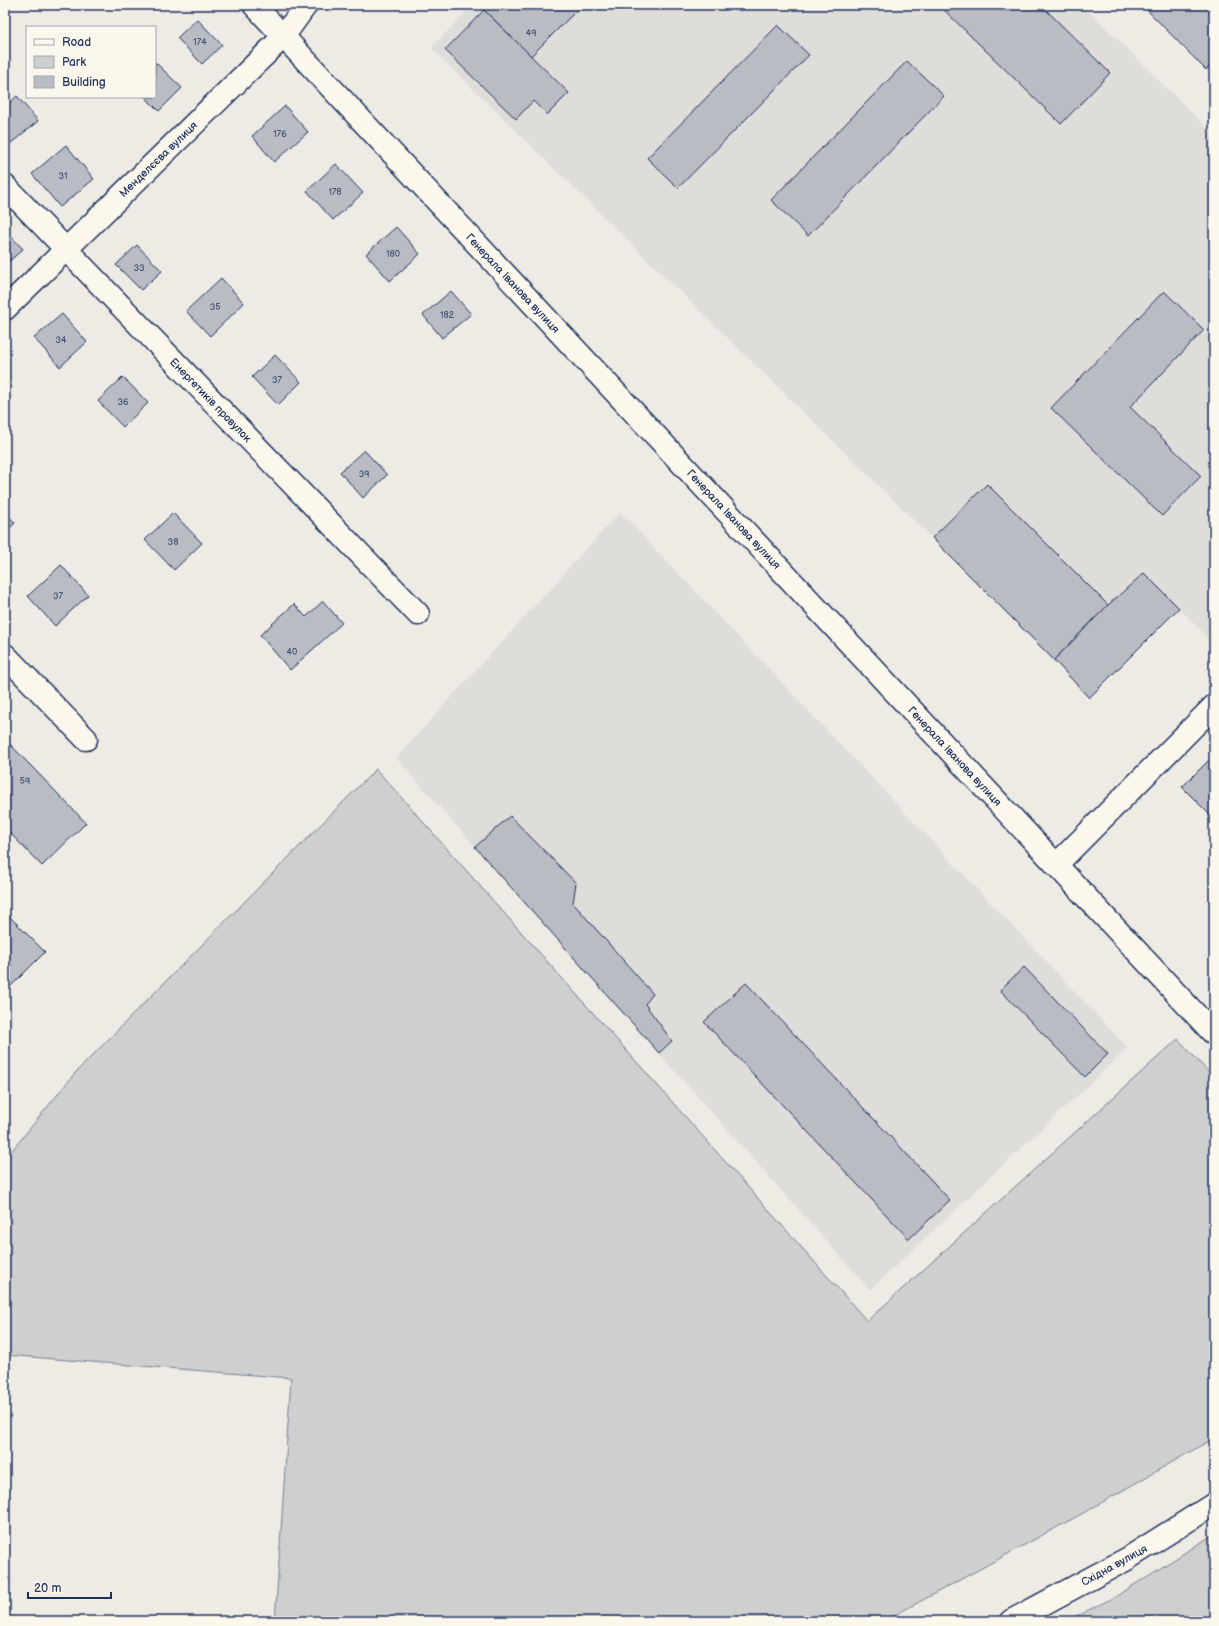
<svg xmlns="http://www.w3.org/2000/svg" width="1219" height="1626" font-family="'Balsamiq Sans',sans-serif">
  <style>
    .built { fill: #deddda }
    .green { fill: #cecfcf; stroke: #747f96 }
    .building { fill: #b9bcc3; stroke: #1b2f5e }
    .lines { fill: none; stroke-linecap: round; stroke-linejoin: round }
    .minor-casing { stroke: #1b2f5e; stroke-width: 25 }
    .major-casing { stroke: #1b2f5e; stroke-width: 25 }
    .minor { stroke: #fbf7ec; stroke-width: 22 }
    .major { stroke: #fbf7ec; stroke-width: 22 }
    .labels { text-anchor: middle; stroke-width: 3.5; stroke-linejoin: round; paint-order: stroke }
    .number-label { font-size: 9px; fill: #425277 }
    .street-label { font-size: 11px; fill: #1b2f5e; stroke: #fbf7ec }
  </style>
  <rect width="100%" height="100%" fill="#eeebe4"/>
  <filter id="ink" filterUnits="userSpaceOnUse"><feTurbulence type="fractalNoise" baseFrequency=".025" numOctaves="2"/><feDisplacementMap in="SourceGraphic" scale="8" xChannelSelector="R" yChannelSelector="G"/><feConvolveMatrix kernelMatrix="1 2 1 2 8 2 1 2 1" color-interpolation-filters="sRGB"/></filter>
  <g filter="url(#ink)">
    <g class="built">
      <path d="M468,5H1083L1214,135V640L1212,642L1179,608L1089,698L920,526L431,48L470,8Z"/>
      <path d="M620,512L1128,1048L870,1290L396,758Z"/>
    </g>
    <g class="green">
      <path d="M376,769L867,1321L1178,1039L1214,1078V1438L1087,1511L884,1621H275L291,1378L5,1355V1159L75,1073Z"/>
      <path d="M1214,1534V1621H1066L1115,1597Z"/>
    </g>
    <g class="building">
      <path d="M479,5H582L531,56Z"/>
      <path d="M939,5H1041L1110,73L1061,124Z"/>
      <path d="M1150,5H1214V63L1206,70L1146,9Z"/>
      <path d="M484,10L569,93L547,115L533,101L516,119L445,50Z"/>
      <path d="M197,19L222,45L202,64L177,38Z"/>
      <path d="M778,25L809,55L678,188L647,158Z"/>
      <path d="M907,61L944,96L808,236L771,200Z"/>
      <path d="M155,62L182,88L159,111L145,97H155Z"/>
      <path d="M17,96L38,121L10,144L5,138V107Z"/>
      <path d="M285,106L308,132L274,162L252,136Z"/>
      <path d="M66,145L94,179L60,207L32,174Z"/>
      <path d="M336,164L363,193L333,220L307,191Z"/>
      <path d="M396,227L420,254L390,281L366,254Z"/>
      <path d="M5,230L23,249L5,265Z"/>
      <path d="M137,245L162,271L141,290L116,265Z"/>
      <path d="M221,278L244,303L210,336L186,311Z"/>
      <path d="M451,291L471,314L442,338L423,315Z"/>
      <path d="M1164,291L1204,330L1130,407L1201,476L1162,516L1051,408Z"/>
      <path d="M62,314L87,342L60,367L34,338Z"/>
      <path d="M275,355L301,382L278,405L252,377Z"/>
      <path d="M123,377L148,403L123,427L98,401Z"/>
      <path d="M364,450L387,475L363,498L340,472Z"/>
      <path d="M987,484L1108,605L1054,660L932,538Z"/>
      <path d="M5,512L15,523L5,533Z"/>
      <path d="M173,513L202,543L174,570L145,540Z"/>
      <path d="M61,565L88,595L55,626L28,596Z"/>
      <path d="M1144,573L1179,608L1089,698L1054,660L1108,605Z"/>
      <path d="M323,601L342,623L290,670L260,635L294,604L306,617Z"/>
      <path d="M5,739L86,823L42,866L5,828Z"/>
      <path d="M1214,755V819L1182,787Z"/>
      <path d="M510,816L576,883L573,903L653,994L645,1004L672,1041L659,1053L475,847Z"/>
      <path d="M9,916L45,952L5,992V920Z"/>
      <path d="M1024,967L1108,1054L1085,1077L1000,990Z"/>
      <path d="M746,983L950,1200L909,1239L704,1022Z"/>
    </g>
    <g class="lines">
      <defs>
        <g id="minor">
          <path d="M254,5L1214,1034"/>
          <path d="M5,186L418,614"/>
          <path d="M5,309L283,37L306,5"/>
          <path d="M5,655L86,739"/>
          <path d="M1056,865L1214,706"/>
        </g>
        <path id="major" d="M1011,1621L1127,1559L1214,1504"/>
      </defs>
      <use href="#minor" class="minor-casing"/>
      <use href="#major" class="major-casing"/>
      <use href="#minor" class="minor"/>
      <use href="#major" class="major"/>
    </g>
  </g>
  <g class="labels">
    <g class="number-label">
      <text x="531" y="36">49</text>
      <text x="200" y="45">174</text>
      <text x="280" y="137">176</text>
      <text x="63" y="179">31</text>
      <text x="335" y="195">178</text>
      <text x="393" y="257">180</text>
      <text x="139" y="271">33</text>
      <text x="215" y="310">35</text>
      <text x="447" y="318">182</text>
      <text x="61" y="343">34</text>
      <text x="277" y="383">37</text>
      <text x="123" y="405">36</text>
      <text x="364" y="477">39</text>
      <text x="173" y="545">38</text>
      <text x="58" y="599">37</text>
      <text x="292" y="655">40</text>
      <text x="25" y="784">59</text>
    </g>
    <g class="street-label">
      <text transform="translate(158 159) rotate(-44)" y="4">Менделєєва вулиця</text>
      <text transform="translate(513 283) rotate(47)" y="4">Генерала Іванова вулиця</text>
      <text transform="translate(211 400) rotate(46)" y="4">Енергетиків провулок</text>
      <text transform="translate(734 519) rotate(47)" y="4">Генерала Іванова вулиця</text>
      <text transform="translate(955 756) rotate(47)" y="4">Генерала Іванова вулиця</text>
      <text transform="translate(1114 1565) rotate(-29)" y="4">Східна вулиця</text>
    </g>
  </g>
  <rect width="1219" height="1626" fill="none" stroke="#fbf7ec" stroke-width="20"/>
  <rect x="10" y="10" width="1199" height="1606" fill="none" stroke="#1b2f5e" stroke-width="1.5" filter="url(#ink)"/>
  <rect x="26" y="26" width="130" height="72" fill="#fbf7ec" stroke="#a1a7b3"/>
  <rect x="34" y="39" width="20" height="6" fill="#fbf7ec" stroke="#a1a7b3"/>
  <text x="62" y="46" font-size="12" fill="#1b2f5e">Road</text>
  <rect x="34" y="56" width="20" height="12" fill="#cecfcf" stroke="#a1a7b3"/>
  <text x="62" y="66" font-size="12" fill="#1b2f5e">Park</text>
  <rect x="34" y="76" width="20" height="12" fill="#b9bcc3" stroke="#a1a7b3"/>
  <text x="62" y="86" font-size="12" fill="#1b2f5e">Building</text>
  <path d="M28 1592v6h83v-6" fill="none" stroke="#1b2f5e" stroke-width="2"/>
  <text x="34" y="1592" font-size="12" fill="#1b2f5e" stroke="#fbf7ec" stroke-width="3" paint-order="stroke">20 m</text>
</svg>
